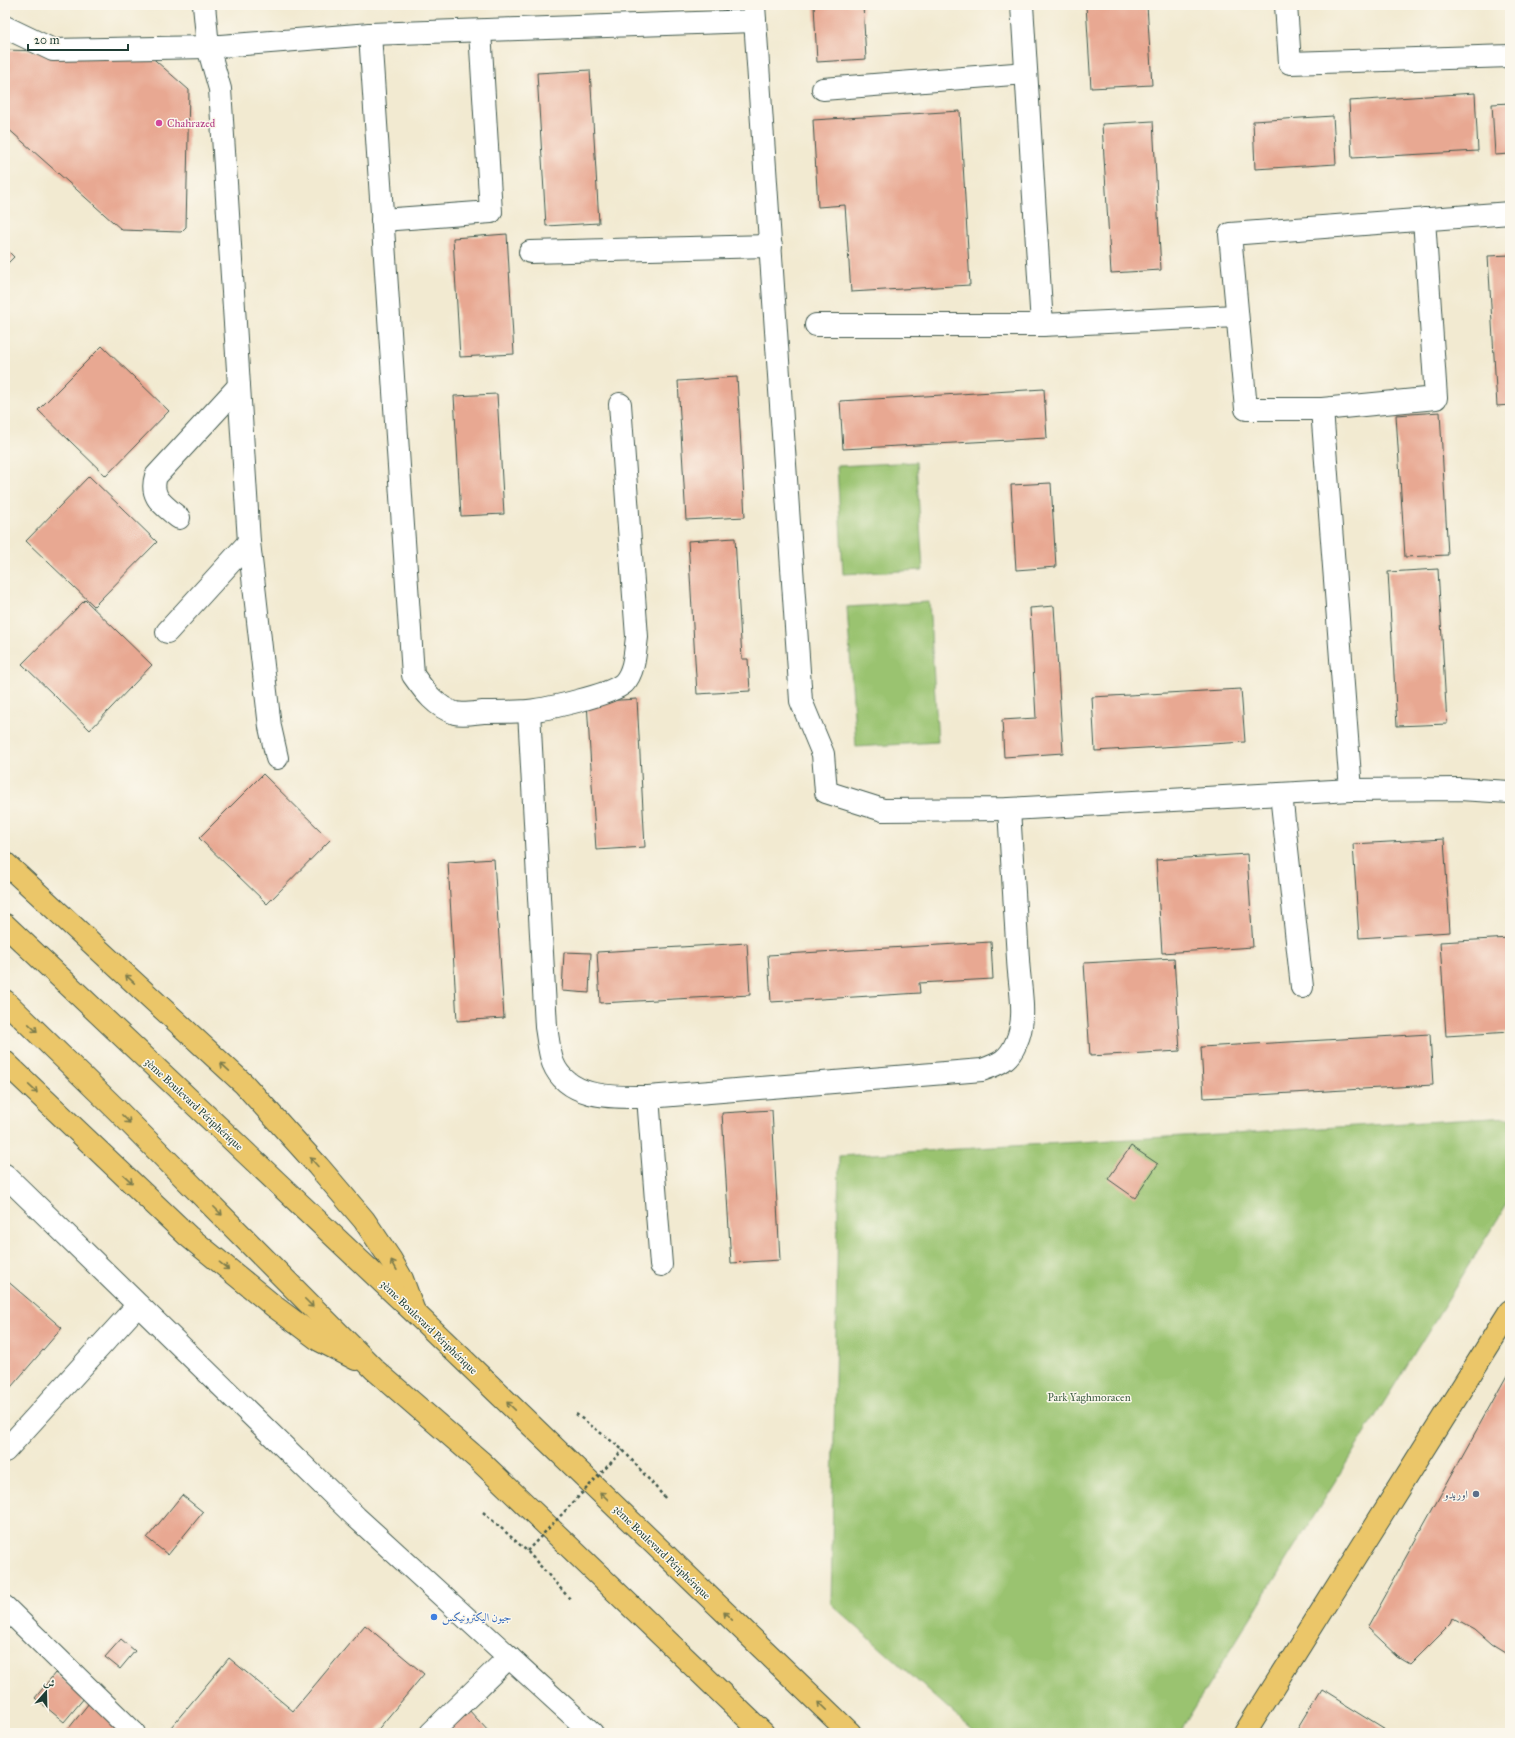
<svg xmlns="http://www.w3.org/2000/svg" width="1515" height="1738" font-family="'IM FELL Great Primer',Amiri,serif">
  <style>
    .green { fill: #9ac370; stroke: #5c8052 }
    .building { fill: #e8a892 }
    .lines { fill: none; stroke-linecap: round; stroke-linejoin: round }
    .minor-casing { stroke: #3f574c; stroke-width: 24 }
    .major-casing { stroke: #3f574c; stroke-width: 24 }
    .highway-casing { stroke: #3f574c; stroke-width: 24 }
    .path { stroke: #3f574c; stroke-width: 2.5; stroke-dasharray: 3 3; stroke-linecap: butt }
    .minor { stroke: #fff; stroke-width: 22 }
    .major { stroke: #ebc669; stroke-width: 22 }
    .highway { stroke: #ebc669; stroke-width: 22 }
    .path-bridge { stroke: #3f574c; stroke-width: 2.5; stroke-dasharray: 3 3; stroke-linecap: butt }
    .oneway { stroke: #7b7b4c }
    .hotel-dot { fill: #d1479c; stroke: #fbf7ec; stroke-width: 1.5 }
    .service-dot { fill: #5c6f8a; stroke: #fbf7ec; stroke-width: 1.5 }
    .shop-dot { fill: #3f7fe0; stroke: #fbf7ec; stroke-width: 1.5 }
    .labels { text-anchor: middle; stroke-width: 3; stroke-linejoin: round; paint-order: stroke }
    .hotel-label { font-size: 11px; fill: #b23c85; stroke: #fbf7ec; text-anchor: start }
    .street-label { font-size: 11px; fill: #1f3d34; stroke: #fbf7ec }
    .park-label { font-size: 11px; fill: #3e5e43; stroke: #fbf7ec }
    .service-label { font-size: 11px; fill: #4e5e75; stroke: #fbf7ec; text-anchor: end }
    .shop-label { font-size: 11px; fill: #366cbe; stroke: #fbf7ec; text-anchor: start }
  </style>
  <rect width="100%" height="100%" fill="#fbf7ec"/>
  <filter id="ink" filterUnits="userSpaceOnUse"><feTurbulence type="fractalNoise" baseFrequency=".025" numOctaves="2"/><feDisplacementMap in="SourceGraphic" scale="8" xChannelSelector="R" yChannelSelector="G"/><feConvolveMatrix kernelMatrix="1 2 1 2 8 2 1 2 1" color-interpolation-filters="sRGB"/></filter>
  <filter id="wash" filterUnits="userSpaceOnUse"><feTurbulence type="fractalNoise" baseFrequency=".012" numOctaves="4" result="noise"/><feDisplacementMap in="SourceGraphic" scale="16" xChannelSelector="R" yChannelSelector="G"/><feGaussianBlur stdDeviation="0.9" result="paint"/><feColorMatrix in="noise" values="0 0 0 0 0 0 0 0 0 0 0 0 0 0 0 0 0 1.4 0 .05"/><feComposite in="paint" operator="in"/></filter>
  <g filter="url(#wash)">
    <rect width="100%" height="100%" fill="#f2ead1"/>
    <g class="green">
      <path d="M916,462L923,570L843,574L837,466Z"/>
      <path d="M929,602L938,742L856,747L847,607Z"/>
      <path d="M1510,1117V1199L1179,1733H976L831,1604L839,1156Z"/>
    </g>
    <g id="blocks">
      <g class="building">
        <path d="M814,5H863L866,59L817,62Z"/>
        <path d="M1086,5H1147L1152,85L1091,88Z"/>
        <path d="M5,50L148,54L189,90L186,227L181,232L122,230L5,126Z"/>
        <path d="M590,70L599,223L546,226L537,73Z"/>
        <path d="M1475,93L1478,151L1352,158L1349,101Z"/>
        <path d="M1510,103V154L1495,155L1492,104Z"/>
        <path d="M960,111L970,285L851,292L845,205L818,207L813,120Z"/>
        <path d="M1333,116L1336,164L1255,169L1253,121Z"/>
        <path d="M1153,121L1161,270L1111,273L1102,124Z"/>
        <path d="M507,234L514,354L460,357L453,238Z"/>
        <path d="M5,248L14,257L5,266Z"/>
        <path d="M1510,255V405L1497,406L1488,256Z"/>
        <path d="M102,346L169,411L106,476L38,410Z"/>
        <path d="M737,377L745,517L686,520L678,381Z"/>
        <path d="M1044,389L1047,438L843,449L840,401Z"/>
        <path d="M497,394L504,514L461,516L454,396Z"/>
        <path d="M1440,412L1448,555L1405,557L1396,415Z"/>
        <path d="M89,476L157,542L94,606L26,541Z"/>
        <path d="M1051,483L1056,567L1016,570L1011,485Z"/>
        <path d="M735,538L742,659H748L750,691L697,694L688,541Z"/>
        <path d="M1438,569L1447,724L1397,726L1388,572Z"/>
        <path d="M85,600L152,665L90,730L22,664Z"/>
        <path d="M1054,606L1063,753L1004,757L1002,720L1036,718L1030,608Z"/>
        <path d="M1241,689L1245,742L1095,751L1092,697Z"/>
        <path d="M637,699L645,847L596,850L587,702Z"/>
        <path d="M263,774L330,840L267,904L199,838Z"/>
        <path d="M1444,839L1450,932L1359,938L1353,844Z"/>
        <path d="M1247,854L1253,947L1162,953L1156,860Z"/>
        <path d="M494,859L504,1018L457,1021L448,862Z"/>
        <path d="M1510,938V1032L1446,1036L1440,942Z"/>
        <path d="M991,942L993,979L919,983L920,993L771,1002L768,955Z"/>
        <path d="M747,943L750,995L600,1003L597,952Z"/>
        <path d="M564,952L591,953L589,993L562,991Z"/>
        <path d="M1174,958L1180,1051L1090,1056L1084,963Z"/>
        <path d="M1430,1034L1433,1085L1204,1098L1201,1047Z"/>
        <path d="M772,1110L780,1260L731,1263L722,1113Z"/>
        <path d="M1131,1146L1158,1164L1135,1198L1108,1179Z"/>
        <path d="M5,1279L62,1328L5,1394Z"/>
        <path d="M1510,1370V1656L1492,1645L1474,1629L1454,1618L1452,1623L1411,1664L1399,1657L1367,1627Z"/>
        <path d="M182,1495L203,1512L168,1555L147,1538Z"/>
        <path d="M365,1625L424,1674L375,1733H166L229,1658L293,1711Z"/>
        <path d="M121,1639L135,1651L120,1669L105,1657Z"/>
        <path d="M55,1673L85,1697L64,1722L35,1698Z"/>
        <path d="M1321,1690L1390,1733H1295Z"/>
        <path d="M89,1703L127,1733H65Z"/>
        <path d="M468,1709L490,1733H432Z"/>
      </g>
    </g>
  </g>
  <g filter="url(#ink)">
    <use href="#blocks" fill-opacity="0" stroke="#3f574c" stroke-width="1"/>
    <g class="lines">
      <defs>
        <g id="minor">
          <path d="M204,5L208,47L220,89L249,542L270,727L277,758"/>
          <path d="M754,5L801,701L823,754L826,792L883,810L1009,809L1351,790L1459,789L1510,792"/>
          <path d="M1022,5L1042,325L1237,316"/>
          <path d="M1286,5L1290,63L1510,56"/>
          <path d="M5,27L53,50L208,47L370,34L755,21"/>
          <path d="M370,34L413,675C425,692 436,707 455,713C463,715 474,713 483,712C498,712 513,712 528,711C547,709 611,695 624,683C635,671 635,651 637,637L620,404"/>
          <path d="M823,89L1026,73"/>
          <path d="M1424,219L1436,398L1322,409H1246L1230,234L1510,213"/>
          <path d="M382,220L491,212L480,31"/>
          <path d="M530,252L771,246"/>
          <path d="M816,325H1042"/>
          <path d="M1322,409L1351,790"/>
          <path d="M179,518C164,505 149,498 156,476L239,386"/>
          <path d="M167,632L249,542"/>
          <path d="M529,711L546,1027C548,1038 549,1052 553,1063C568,1100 615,1097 648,1097L982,1070C999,1064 1009,1060 1016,1043C1028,1017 1019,986 1018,959C1015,909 1012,859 1009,809"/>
          <path d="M1281,794L1302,987"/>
          <path d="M648,1097L661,1265"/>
          <path d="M5,1175L356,1517L592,1733"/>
          <path d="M5,1451L138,1305"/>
          <path d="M5,1607L134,1733"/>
          <path d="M431,1733L509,1657"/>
        </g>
        <path id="major" d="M1245,1733L1510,1311"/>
        <g id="highway">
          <path d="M5,863L244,1084L318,1166L364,1220L391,1260L402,1279L413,1309"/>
          <path d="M5,925L415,1313L850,1733"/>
          <path d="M5,1001L117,1110L375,1370L480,1461L763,1733"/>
          <path d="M5,1062L188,1236L275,1307L319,1340L356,1359"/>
        </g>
      </defs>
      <use href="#minor" class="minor-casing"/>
      <use href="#major" class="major-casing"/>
      <use href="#highway" class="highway-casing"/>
      <g class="path">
        <path d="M576,1414L623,1450L666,1499"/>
        <path d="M483,1512L527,1551L570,1599"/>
      </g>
      <use href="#minor" class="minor"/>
      <use href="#major" class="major"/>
      <use href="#highway" class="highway"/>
      <path class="path-bridge" d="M527,1551L623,1450"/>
    </g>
    <defs><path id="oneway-shaft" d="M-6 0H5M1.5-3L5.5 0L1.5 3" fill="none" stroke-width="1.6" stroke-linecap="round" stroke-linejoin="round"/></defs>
    <g class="oneway">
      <use href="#oneway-shaft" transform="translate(130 979) rotate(-137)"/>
      <use href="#oneway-shaft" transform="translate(33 1028) rotate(44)"/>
      <use href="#oneway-shaft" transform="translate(225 1067) rotate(-137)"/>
      <use href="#oneway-shaft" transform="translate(33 1089) rotate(43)"/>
      <use href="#oneway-shaft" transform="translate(126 1119) rotate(45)"/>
      <use href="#oneway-shaft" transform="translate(314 1162) rotate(-132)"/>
      <use href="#oneway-shaft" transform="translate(128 1179) rotate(43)"/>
      <use href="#oneway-shaft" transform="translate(218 1211) rotate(45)"/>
      <use href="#oneway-shaft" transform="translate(394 1265) rotate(-119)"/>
      <use href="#oneway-shaft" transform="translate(224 1266) rotate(39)"/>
      <use href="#oneway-shaft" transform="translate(309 1303) rotate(45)"/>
      <use href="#oneway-shaft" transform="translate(511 1406) rotate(-136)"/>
      <use href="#oneway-shaft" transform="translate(604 1496) rotate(-136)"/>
      <use href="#oneway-shaft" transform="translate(728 1616) rotate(-136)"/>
      <use href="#oneway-shaft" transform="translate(822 1706) rotate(-136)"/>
    </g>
  </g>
  <circle class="hotel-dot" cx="159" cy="123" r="4"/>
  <circle class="service-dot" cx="1476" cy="1494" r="4"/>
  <circle class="shop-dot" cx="434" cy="1617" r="4"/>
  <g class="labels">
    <g class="hotel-label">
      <text x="167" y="127">Chahrazed</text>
    </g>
    <g class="street-label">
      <text transform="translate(194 1104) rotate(43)" y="4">3ème Boulevard Périphérique</text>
      <text transform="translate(429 1327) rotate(44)" y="4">3ème Boulevard Périphérique</text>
      <text transform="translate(662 1552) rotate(44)" y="4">3ème Boulevard Périphérique</text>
    </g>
    <g class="park-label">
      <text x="1089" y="1401">Park Yaghmoracen</text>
    </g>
    <g class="service-label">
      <text x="1468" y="1498">اوريدو</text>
    </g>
    <g class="shop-label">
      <text x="442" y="1621">جيون اليكترونيكس</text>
    </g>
  </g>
  <rect width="1515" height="1738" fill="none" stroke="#fbf7ec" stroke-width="20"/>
  <g transform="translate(46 1692) rotate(20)" stroke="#fbf7ec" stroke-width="3" paint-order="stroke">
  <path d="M0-3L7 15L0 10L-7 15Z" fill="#1f3d34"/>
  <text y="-6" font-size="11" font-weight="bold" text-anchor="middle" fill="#1f3d34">ش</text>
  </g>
  <path d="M28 44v6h100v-6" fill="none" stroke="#1f3d34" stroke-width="2"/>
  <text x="34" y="44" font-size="12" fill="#1f3d34" stroke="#fbf7ec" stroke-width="3" paint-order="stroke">20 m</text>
</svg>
